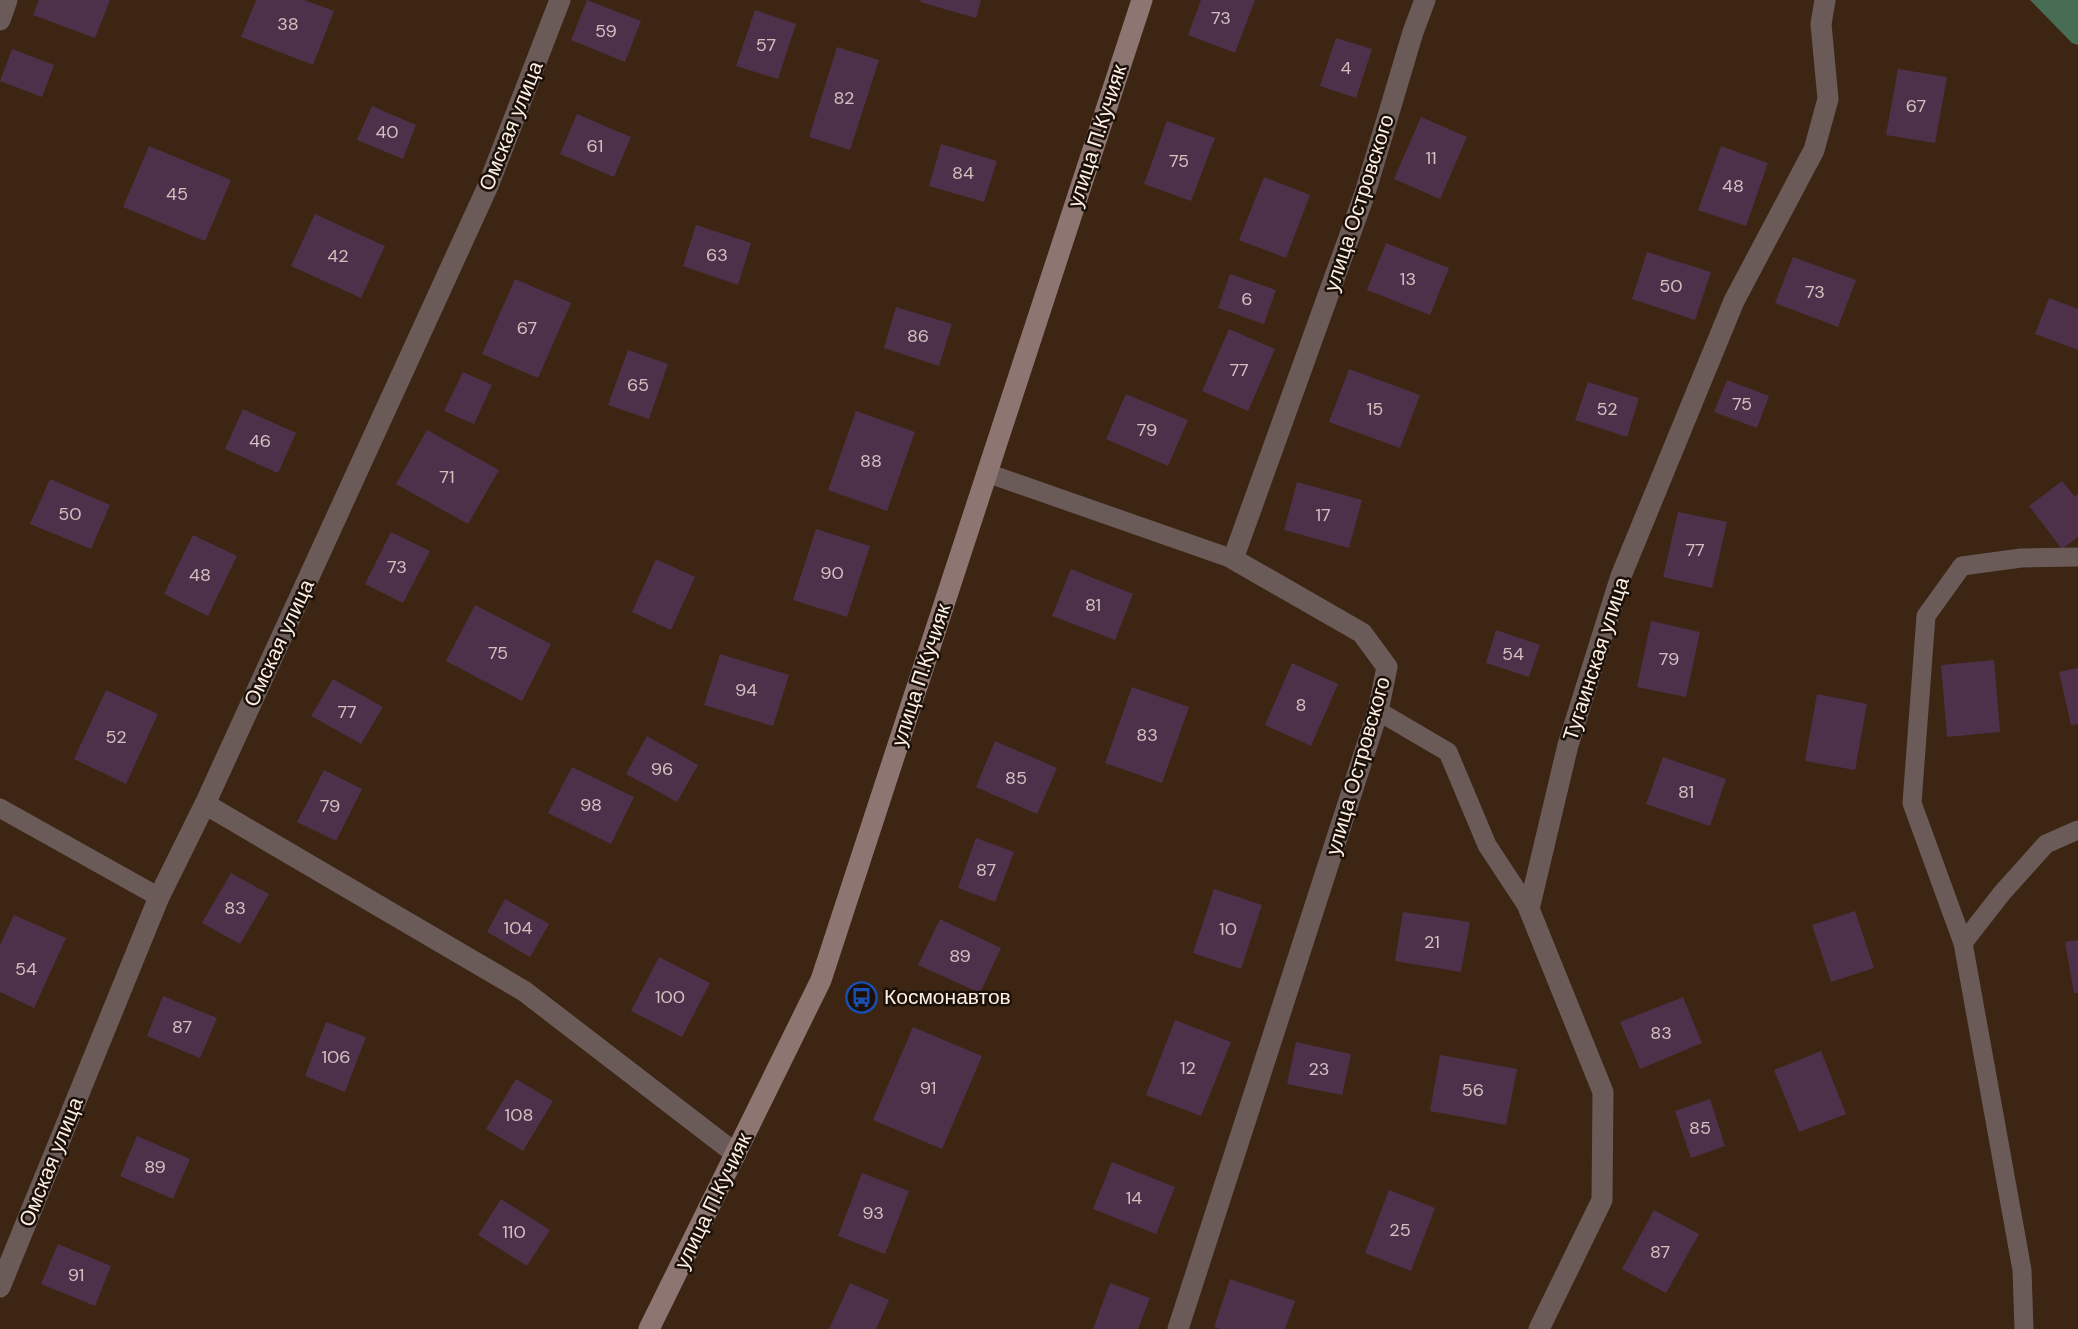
<svg xmlns="http://www.w3.org/2000/svg" width="2078" height="1329" font-family="'DM Sans',sans-serif">
  <style>
    .forest { fill: #486d55 }
    .building { fill: #4d314b }
    .lines { fill: none; stroke-linecap: round; stroke-linejoin: round }
    .lane { stroke: #6a5b59; stroke-width: 19 }
    .street { stroke: #6a5b59; stroke-width: 21 }
    .secondary { stroke: #8d7672; stroke-width: 21 }
    .labels { text-anchor: middle; stroke-width: 5; stroke-linejoin: round; paint-order: stroke }
    .number-label { font-size: 18px; fill: #d2c0be }
    .street-label { font-size: 21px; fill: #feefe4; stroke: #1b1109 }
    .poi-label { font-size: 21px; fill: #feefe4; stroke: #1b1109; text-anchor: start }
  </style>
  <rect width="100%" height="100%" fill="#3c2513"/>
  <path class="forest" d="M2030,0H2078V45L2072,43Z"/>
  <g class="building">
    <path d="M39,0H110L95,38L33,15Z"/>
    <path d="M256,0H304L334,11L313,65L241,37Z"/>
    <path d="M587,0L641,21L625,62L571,40Z"/>
    <path d="M921,0H981L976,18L920,2Z"/>
    <path d="M1201,0H1255L1235,53L1188,35Z"/>
    <path d="M755,10L796,24L778,79L736,66Z"/>
    <path d="M1336,38L1372,49L1356,98L1320,86Z"/>
    <path d="M837,47L879,60L850,150L809,137Z"/>
    <path d="M12,49L54,65L42,97L0,81Z"/>
    <path d="M1898,69L1947,77L1935,143L1886,135Z"/>
    <path d="M372,106L416,125L403,159L357,140Z"/>
    <path d="M577,114L631,137L614,177L560,154Z"/>
    <path d="M1421,117L1467,137L1440,199L1394,179Z"/>
    <path d="M1167,121L1215,138L1191,201L1144,184Z"/>
    <path d="M941,144L997,161L984,202L929,186Z"/>
    <path d="M149,146L231,180L205,241L123,207Z"/>
    <path d="M1721,146L1768,163L1746,226L1698,210Z"/>
    <path d="M1264,177L1310,195L1286,258L1239,240Z"/>
    <path d="M315,214L385,246L361,298L291,266Z"/>
    <path d="M696,225L751,243L738,285L683,266Z"/>
    <path d="M1386,243L1449,268L1430,315L1367,290Z"/>
    <path d="M1647,252L1711,272L1695,320L1632,299Z"/>
    <path d="M1793,257L1856,280L1838,327L1775,303Z"/>
    <path d="M1230,274L1276,290L1264,324L1218,308Z"/>
    <path d="M515,279L571,303L538,378L482,354Z"/>
    <path d="M2049,298L2078,309V350L2035,334Z"/>
    <path d="M896,307L952,324L939,366L884,348Z"/>
    <path d="M1229,329L1275,349L1248,411L1202,391Z"/>
    <path d="M628,350L668,364L649,419L608,405Z"/>
    <path d="M1349,369L1420,395L1400,448L1329,422Z"/>
    <path d="M463,372L492,385L474,424L444,411Z"/>
    <path d="M1727,380L1769,396L1757,428L1714,412Z"/>
    <path d="M1588,382L1639,398L1627,437L1575,420Z"/>
    <path d="M1126,394L1188,420L1168,466L1106,439Z"/>
    <path d="M243,409L296,433L278,473L225,449Z"/>
    <path d="M856,411L915,432L887,511L828,490Z"/>
    <path d="M427,430L499,470L468,524L396,484Z"/>
    <path d="M50,479L110,505L91,549L30,524Z"/>
    <path d="M2062,481L2075,497L2078,494V537L2062,549L2029,506Z"/>
    <path d="M1297,482L1362,500L1349,548L1284,530Z"/>
    <path d="M1678,512L1727,522L1712,588L1663,577Z"/>
    <path d="M816,529L870,546L847,617L793,600Z"/>
    <path d="M391,532L430,551L403,603L365,584Z"/>
    <path d="M193,535L237,556L208,616L164,594Z"/>
    <path d="M656,559L695,577L671,630L632,612Z"/>
    <path d="M1071,569L1133,594L1115,640L1052,616Z"/>
    <path d="M475,605L551,644L522,701L446,661Z"/>
    <path d="M1651,621L1700,632L1686,697L1637,687Z"/>
    <path d="M1496,630L1540,645L1529,677L1486,663Z"/>
    <path d="M720,654L789,675L773,726L704,705Z"/>
    <path d="M1994,660L2000,732L1947,737L1941,665Z"/>
    <path d="M1292,663L1338,684L1311,746L1265,725Z"/>
    <path d="M2078,668V724L2071,725L2059,672Z"/>
    <path d="M333,679L383,707L361,744L311,716Z"/>
    <path d="M1132,687L1189,707L1162,783L1105,763Z"/>
    <path d="M106,690L158,714L126,784L74,759Z"/>
    <path d="M1817,694L1867,704L1855,770L1805,761Z"/>
    <path d="M647,736L698,765L677,802L626,774Z"/>
    <path d="M995,741L1057,768L1037,814L976,787Z"/>
    <path d="M1663,757L1726,779L1710,826L1646,804Z"/>
    <path d="M572,767L634,797L611,844L548,813Z"/>
    <path d="M324,770L362,789L336,841L297,822Z"/>
    <path d="M976,838L1014,852L995,902L958,888Z"/>
    <path d="M231,873L269,894L240,944L202,923Z"/>
    <path d="M1214,889L1262,905L1241,969L1193,953Z"/>
    <path d="M505,899L549,924L530,957L487,932Z"/>
    <path d="M1855,911L1874,968L1831,982L1812,925Z"/>
    <path d="M1403,912L1470,922L1461,972L1395,961Z"/>
    <path d="M14,915L66,938L34,1008L0,992V945Z"/>
    <path d="M940,919L1001,948L980,993L918,965Z"/>
    <path d="M2078,940V993H2074L2065,942Z"/>
    <path d="M659,957L710,983L682,1037L631,1011Z"/>
    <path d="M163,996L217,1018L200,1058L147,1036Z"/>
    <path d="M1683,997L1702,1043L1640,1069L1620,1022Z"/>
    <path d="M1175,1020L1231,1042L1201,1116L1146,1095Z"/>
    <path d="M326,1022L366,1037L345,1092L305,1076Z"/>
    <path d="M913,1027L982,1056L942,1149L873,1120Z"/>
    <path d="M1296,1042L1351,1054L1342,1095L1287,1084Z"/>
    <path d="M1821,1051L1846,1114L1799,1132L1774,1070Z"/>
    <path d="M1440,1055L1517,1069L1506,1125L1430,1111Z"/>
    <path d="M516,1079L553,1101L523,1151L486,1129Z"/>
    <path d="M1710,1099L1725,1146L1691,1158L1675,1111Z"/>
    <path d="M137,1136L190,1159L173,1199L120,1176Z"/>
    <path d="M1112,1162L1175,1187L1156,1234L1093,1209Z"/>
    <path d="M862,1173L909,1191L885,1254L838,1236Z"/>
    <path d="M1389,1190L1435,1208L1411,1271L1365,1253Z"/>
    <path d="M501,1199L550,1230L527,1266L478,1235Z"/>
    <path d="M1654,1210L1699,1234L1666,1293L1622,1269Z"/>
    <path d="M58,1244L111,1266L95,1306L41,1284Z"/>
    <path d="M1230,1279L1295,1301L1285,1329H1220L1214,1327Z"/>
    <path d="M850,1283L889,1300L876,1329H829Z"/>
    <path d="M1110,1283L1150,1298L1138,1329H1093Z"/>
  </g>
  <g class="lines">
    <g class="lane">
      <path d="M987,473L1233,559"/>
      <path d="M1378,711L1448,752L1487,845L1529,909"/>
      <path d="M0,808L159,897"/>
      <path d="M1963,943L1912,803L1926,616L1962,566L2021,558L2078,557"/>
      <path d="M2024,1329L2022,1270L1963,943L2002,893L2046,844L2078,830"/>
    </g>
    <g class="street">
      <path d="M0,20L7,0"/>
      <path d="M205,804L524,991L736,1154"/>
      <path d="M0,1287L159,897L205,804L488,186L560,0"/>
      <path d="M1178,1329L1378,711L1387,667L1362,633L1233,559L1365,193L1413,32L1425,0"/>
      <path d="M1539,1329L1602,1200L1603,1092L1529,909L1568,745L1621,576L1734,301L1814,150L1828,99L1821,24L1825,0"/>
    </g>
    <path class="secondary" d="M649,1329L821,980L1142,0"/>
  </g>
  <defs>
    <symbol id="bus-ring" viewBox="-11 -11 22 22"><circle r="9.5" fill="#1b1109" stroke="#1a4fb4" stroke-width="1.5"/><path d="M-5-6H5V4H4V6H2V4H-2V6H-4V4H-5ZM-3.5-4V0h7V-4ZM-3.5 1.2v1.5H-2V1.2ZM2 1.2v1.5H3.5V1.2Z" fill="#1a4fb4"/></symbol>
  </defs>
  <g fill-rule="evenodd">
    <use href="#bus-ring" x="844" y="980" width="35" height="35"/>
  </g>
  <g class="labels">
    <g class="number-label">
      <text x="1221" y="24">73</text>
      <text x="288" y="30">38</text>
      <text x="606" y="37">59</text>
      <text x="766" y="51">57</text>
      <text x="1346" y="74">4</text>
      <text x="844" y="104">82</text>
      <text x="1916" y="112">67</text>
      <text x="387" y="138">40</text>
      <text x="595" y="152">61</text>
      <text x="1431" y="164">11</text>
      <text x="1179" y="167">75</text>
      <text x="963" y="179">84</text>
      <text x="1733" y="192">48</text>
      <text x="177" y="200">45</text>
      <text x="717" y="261">63</text>
      <text x="338" y="262">42</text>
      <text x="1408" y="285">13</text>
      <text x="1671" y="292">50</text>
      <text x="1815" y="298">73</text>
      <text x="1247" y="305">6</text>
      <text x="527" y="334">67</text>
      <text x="918" y="342">86</text>
      <text x="1239" y="376">77</text>
      <text x="638" y="391">65</text>
      <text x="1742" y="410">75</text>
      <text x="1375" y="415">15</text>
      <text x="1607" y="415">52</text>
      <text x="1147" y="436">79</text>
      <text x="260" y="447">46</text>
      <text x="871" y="467">88</text>
      <text x="447" y="483">71</text>
      <text x="70" y="520">50</text>
      <text x="1323" y="521">17</text>
      <text x="1695" y="556">77</text>
      <text x="397" y="573">73</text>
      <text x="832" y="579">90</text>
      <text x="200" y="581">48</text>
      <text x="1093" y="611">81</text>
      <text x="498" y="659">75</text>
      <text x="1513" y="660">54</text>
      <text x="1669" y="665">79</text>
      <text x="746" y="696">94</text>
      <text x="1301" y="711">8</text>
      <text x="347" y="718">77</text>
      <text x="1147" y="741">83</text>
      <text x="116" y="743">52</text>
      <text x="662" y="775">96</text>
      <text x="1016" y="784">85</text>
      <text x="1686" y="798">81</text>
      <text x="591" y="811">98</text>
      <text x="330" y="812">79</text>
      <text x="986" y="876">87</text>
      <text x="235" y="914">83</text>
      <text x="518" y="934">104</text>
      <text x="1228" y="935">10</text>
      <text x="1432" y="948">21</text>
      <text x="960" y="962">89</text>
      <text x="26" y="975">54</text>
      <text x="670" y="1003">100</text>
      <text x="182" y="1033">87</text>
      <text x="1661" y="1039">83</text>
      <text x="336" y="1063">106</text>
      <text x="1188" y="1074">12</text>
      <text x="1319" y="1075">23</text>
      <text x="928" y="1094">91</text>
      <text x="1473" y="1096">56</text>
      <text x="519" y="1121">108</text>
      <text x="1700" y="1134">85</text>
      <text x="155" y="1173">89</text>
      <text x="1134" y="1204">14</text>
      <text x="873" y="1219">93</text>
      <text x="1400" y="1236">25</text>
      <text x="514" y="1238">110</text>
      <text x="1660" y="1258">87</text>
      <text x="76" y="1281">91</text>
    </g>
    <g class="street-label">
      <text transform="translate(511 126) rotate(-68)" y="7">Омская улица</text>
      <text transform="translate(1097 136) rotate(-72)" y="7">улица П.Кучияк</text>
      <text transform="translate(1359 203) rotate(-72)" y="7">улица Островского</text>
      <text transform="translate(279 643) rotate(-65)" y="7">Омская улица</text>
      <text transform="translate(1596 659) rotate(-72)" y="7">Тугаинская улица</text>
      <text transform="translate(921 675) rotate(-72)" y="7">улица П.Кучияк</text>
      <text transform="translate(1358 766) rotate(-74)" y="7">улица Островского</text>
      <text transform="translate(51 1162) rotate(-68)" y="7">Омская улица</text>
      <text transform="translate(713 1201) rotate(-64)" y="7">улица П.Кучияк</text>
    </g>
    <g class="poi-label">
      <text x="884" y="1004">Космонавтов</text>
    </g>
  </g>
</svg>
